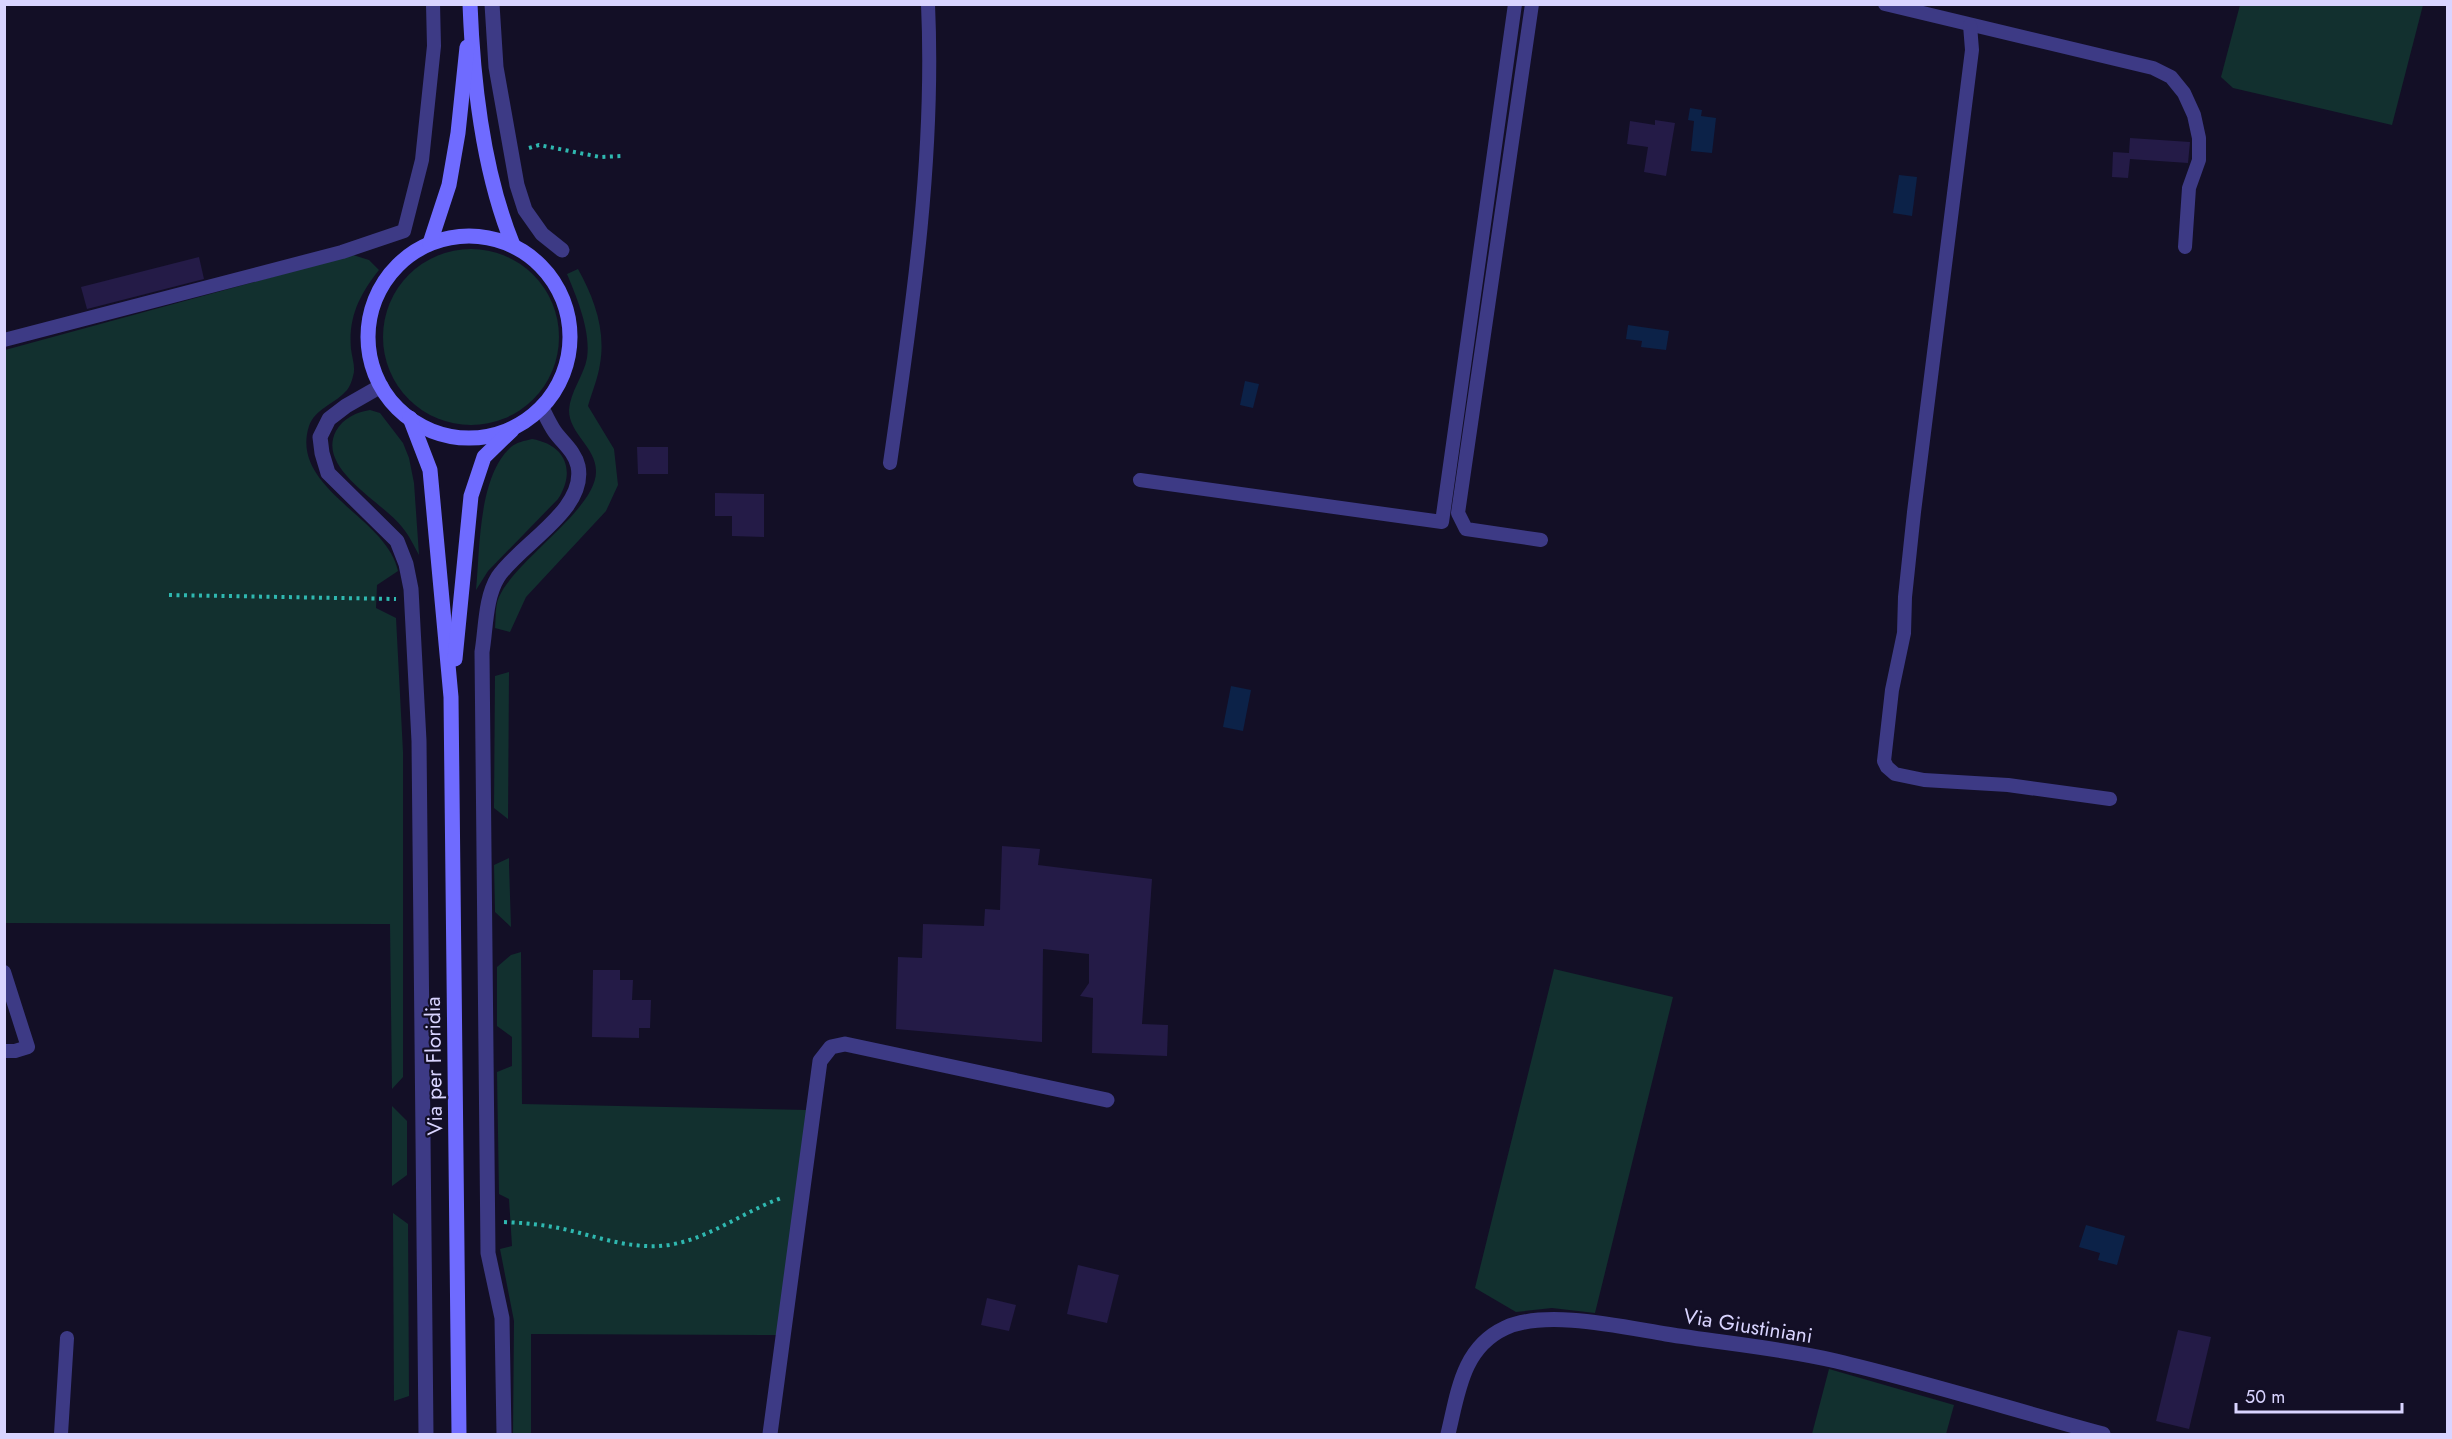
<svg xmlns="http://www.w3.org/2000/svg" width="2452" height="1439" font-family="Jost,sans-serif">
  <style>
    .green { fill: #12302f }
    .water { fill: #0c2248 }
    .building { fill: #241b47 }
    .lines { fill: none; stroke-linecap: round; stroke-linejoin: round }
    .path { stroke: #2fb8b0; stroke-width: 4; stroke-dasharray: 3 4.5; stroke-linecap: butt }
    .service { stroke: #3d3a85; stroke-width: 14 }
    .minor { stroke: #3d3a85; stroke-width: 15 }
    .tertiary { stroke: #3d3a85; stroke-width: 15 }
    .secondary { stroke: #6f6bff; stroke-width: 15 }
    .labels { text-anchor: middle; stroke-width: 4.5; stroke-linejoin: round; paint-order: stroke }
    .street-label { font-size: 21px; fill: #d9d4ff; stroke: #130f26 }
  </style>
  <rect width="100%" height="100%" fill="#130f26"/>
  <g class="green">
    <path d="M2240,5H2423L2392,125L2233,88L2221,77Z"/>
    <circle cx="471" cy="337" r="88"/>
    <path d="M353,255L369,260L379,270C360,294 348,317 351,349C352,358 356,368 353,376C352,381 349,389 345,392C334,404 315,409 309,426C289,489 387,517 398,571L377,585L376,608L396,618L403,752V1077L392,1089L390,924L5,923V350Z"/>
    <path d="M578,269C594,298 606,330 600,364C598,378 592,392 588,406L614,449L618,485L606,511L526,597L510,632L495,628C496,618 495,605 499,597C515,560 597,509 596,471C596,447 569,434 569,410C570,392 584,375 587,358C591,331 577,298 567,274Z"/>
    <path d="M370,410L380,413L403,443L409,458L414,483L419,555C414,546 409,535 402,527C383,502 316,469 336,431C343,418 357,412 370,410Z"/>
    <path d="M532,439C566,445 576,471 558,499L488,571L476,590C480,550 478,476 511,447C517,442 524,441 532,439Z"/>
    <path d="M509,672L508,819L494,808L495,676Z"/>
    <path d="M509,858V865L511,927L495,912L494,865Z"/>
    <path d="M521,952L522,1104L807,1110L777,1335L531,1334V1434H513L514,1321L500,1249L512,1246L509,1199L499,1194L497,1072L512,1066V1037L497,1026V967L511,955Z"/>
    <path d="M1554,969L1673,997L1595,1313L1552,1308L1516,1312L1475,1288Z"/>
    <path d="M392,1106L407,1121V1175L392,1186Z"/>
    <path d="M393,1213L408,1224L409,1396L394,1401Z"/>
    <path d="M1829,1369L1954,1405L1946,1434H1812Z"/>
  </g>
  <g class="water">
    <path d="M1690,108L1702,110L1701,116L1716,118L1712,153L1691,151L1694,121L1688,120Z"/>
    <path d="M1899,175L1917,177L1912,216L1893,213Z"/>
    <path d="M1628,325L1669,331L1666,350L1641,347L1642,341L1626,339Z"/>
    <path d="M1245,381L1259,384L1253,408L1240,405Z"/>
    <path d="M1231,686L1251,690L1243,731L1223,727Z"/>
    <path d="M2086,1225L2125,1236L2117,1265L2098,1260L2100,1253L2079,1247Z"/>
  </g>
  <g class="building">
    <path d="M1655,120L1675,123L1666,176L1644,172L1648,147L1627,144L1630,121L1655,125Z"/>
    <path d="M2130,138L2190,142L2188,163L2130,159L2128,178L2112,177L2113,152L2129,153Z"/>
    <path d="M199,257L204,279L87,309L81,287Z"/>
    <path d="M637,447H668V474H638Z"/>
    <path d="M715,493L764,494V537L732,536V516H715Z"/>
    <path d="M1002,846L1040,849L1038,865L1152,879L1142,1024L1168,1025L1167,1056L1092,1053L1093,998L1080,996L1089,983V954L1043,949L1042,1042L896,1029L898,957L922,958L923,924L984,926L985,909L1000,910Z"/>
    <path d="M593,970H620V980H633L632,1000H651L650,1028H639V1038L592,1037Z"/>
    <path d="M1078,1265L1119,1275L1107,1323L1067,1314Z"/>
    <path d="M987,1298L1016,1305L1009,1331L981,1325Z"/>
    <path d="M2178,1330L2211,1337L2189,1429L2156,1421Z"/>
  </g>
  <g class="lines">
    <g class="path">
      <path d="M529,148L539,145L600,157L623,156"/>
      <path d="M169,595L396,599"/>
      <path d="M504,1222C526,1223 547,1225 568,1230C601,1238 634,1250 669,1245C711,1238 744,1211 784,1197"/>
    </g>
    <g class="service">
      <path d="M1532,4L1458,513L1466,529L1541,540"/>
      <path d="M1885,4L2153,68L2171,77L2184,93L2194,115L2199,138V160L2189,188L2185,247"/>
      <path d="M1970,25L1972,50L1914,512L1905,597L1904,633L1892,690L1884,761L1887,767L1895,774L1924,780L2008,785L2110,799"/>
      <path d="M4,340L342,252L404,231L422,160L434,46L433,4"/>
      <path d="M890,463C912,311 935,159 928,4"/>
      <path d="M1140,480L1442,522L1515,4"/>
      <path d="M4,972L28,1047L15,1051H4"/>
      <path d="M61,1434L67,1338"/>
    </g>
    <g class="minor">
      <path d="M492,4L496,67L517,185L525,210L542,234L562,250"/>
      <path d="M504,1434L502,1318L488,1253L482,652C486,628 485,598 498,577C520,544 587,510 578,466C575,452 563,443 555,432C550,425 546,416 542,408"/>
      <path d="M770,1434L820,1061L831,1047L845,1044L1107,1100"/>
      <path d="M1448,1434C1458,1393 1462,1348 1505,1328C1545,1309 1623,1327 1666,1334C1722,1343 1781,1348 1836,1361C1925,1382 2014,1410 2103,1434"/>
    </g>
    <path class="tertiary" d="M381,386L346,406L329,419L320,437L322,453L328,473L397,541L406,564L411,589L419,741L426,1434"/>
    <g class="secondary">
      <path d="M470,4C473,84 483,172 513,245"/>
      <circle cx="469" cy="337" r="101"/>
      <path d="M430,243L449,185L458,133L467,47"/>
      <path d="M410,418L430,470L451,697L459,1434"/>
      <path d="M455,659L471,496L484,457L512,430"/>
    </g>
  </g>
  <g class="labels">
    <g class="street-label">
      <text transform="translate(434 1066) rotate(-91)" y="7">Via per Floridia</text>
      <text transform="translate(1748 1326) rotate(9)" y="7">Via Giustiniani</text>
    </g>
  </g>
  <rect width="2452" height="1439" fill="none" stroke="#d9d4ff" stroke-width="12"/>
  <path d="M2236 1403v9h166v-9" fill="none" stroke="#d9d4ff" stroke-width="3"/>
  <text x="2245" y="1403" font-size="18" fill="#d9d4ff" stroke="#130f26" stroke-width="4.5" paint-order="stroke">50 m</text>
</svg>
